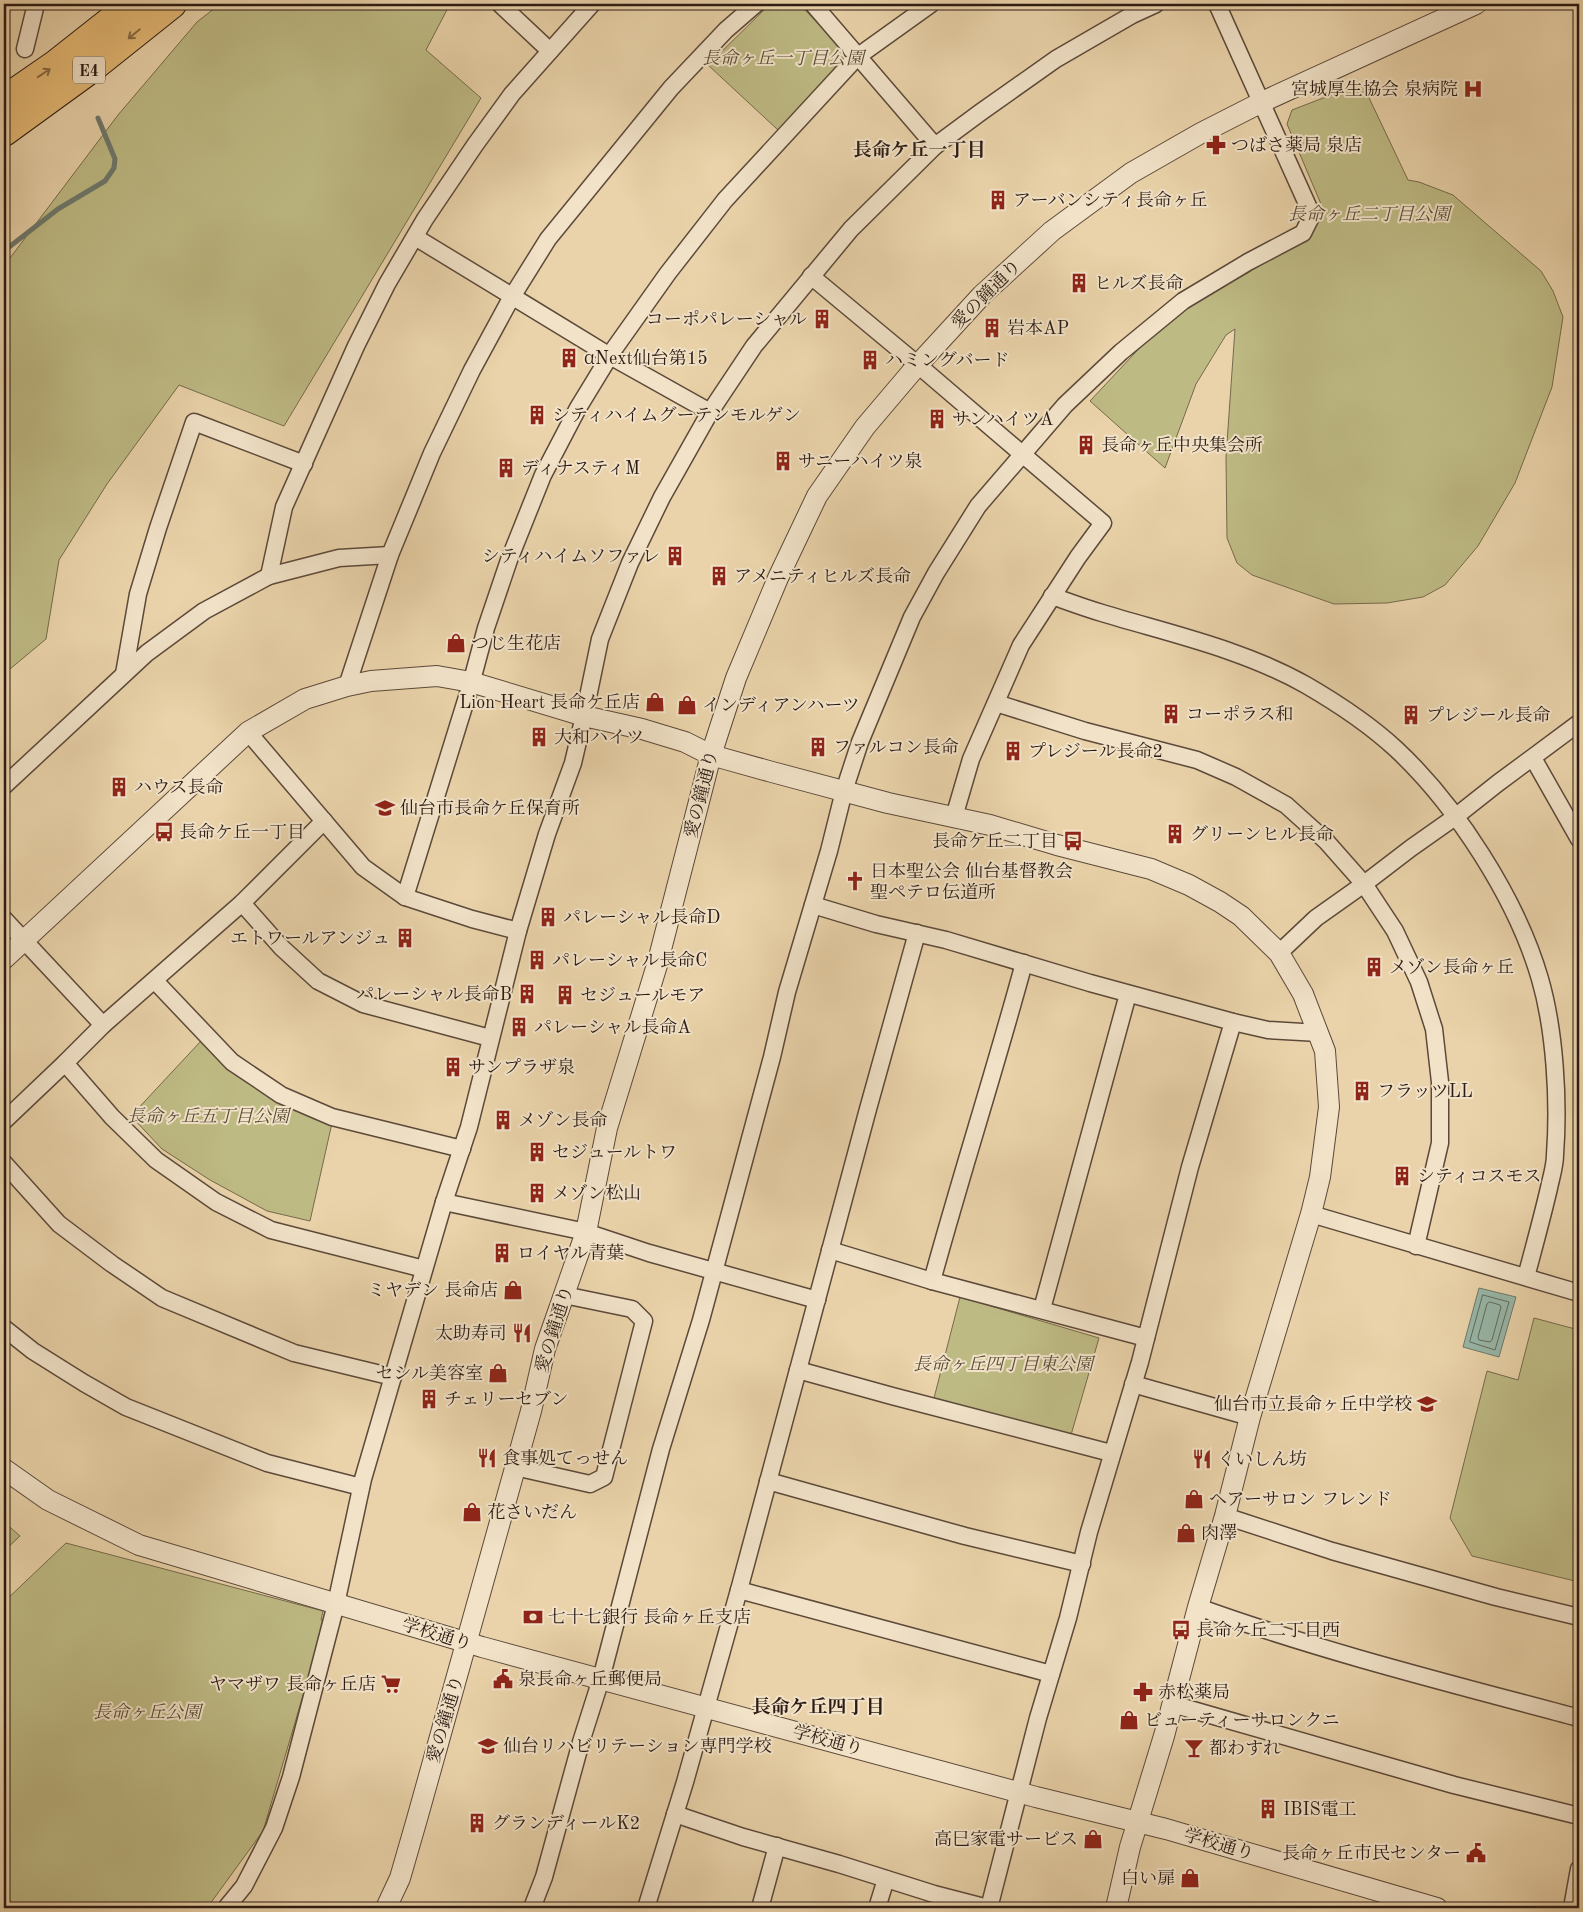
<svg xmlns="http://www.w3.org/2000/svg" width="1583" height="1912" font-family="'Old Standard TT','Noto Serif JP',serif">
  <style>
    .green { fill: #beba84; stroke: #756a4c }
    .water { fill: #98b8a9; stroke: #6d796d }
    .lines { fill: none; stroke-linecap: round; stroke-linejoin: round }
    .shore { stroke: #626a5e; stroke-width: 1 }
    .stream { stroke: #6d796d; stroke-width: 5 }
    .minor-casing { stroke: #5c493a; stroke-width: 19 }
    .tertiary-casing { stroke: #5c493a; stroke-width: 22 }
    .motorway-casing { stroke: #2c1b14; stroke-width: 30 }
    .minor { stroke: #f1e2c8; stroke-width: 16 }
    .tertiary { stroke: #f1e2c8; stroke-width: 20 }
    .motorway { stroke: #e5ba75; stroke-width: 28 }
    .oneway { stroke: #886a44 }
    .labels { text-anchor: middle; stroke-width: 4; stroke-linejoin: round; paint-order: stroke }
    .shield { fill: #f1e2c8; stroke: #67574a; stroke-width: 1 }
    .shield-label { font-size: 16px; font-weight: bold; fill: #2c1b14 }
    .park-label { font-size: 18px; font-style: italic; fill: #584b36; stroke: #f1e2c8 }
    .poi-label { font-size: 18px; fill: #2c1b14; stroke: #f1e2c8; text-anchor: start }
    .street-label { font-size: 18px; fill: #2c1b14; stroke: #f1e2c8 }
    .neighbourhood-label { font-size: 19px; font-weight: bold; fill: #2c1b14; stroke: #f1e2c8 }
  </style>
  <rect width="100%" height="100%" fill="#ead3aa"/>
  <filter id="stains"><feTurbulence type="fractalNoise" baseFrequency=".004" numOctaves="4"/><feColorMatrix values="0 0 0 0 .2 0 0 0 0 .09 0 0 0 0 .02 0 0 0 .5 -.17"/></filter>
  <radialGradient id="worn" r=".72"><stop offset=".6" stop-color="#630" stop-opacity="0"/><stop offset="1" stop-color="#630" stop-opacity=".3"/></radialGradient>
  <g class="green">
    <path d="M220,4H450L426,50L481,98L284,426L179,385L107,484L59,560L46,639L4,674V266L118,115L197,22Z"/>
    <path d="M770,4H799L843,49L841,67L778,130L708,65Z"/>
    <path d="M1362,83L1408,180L1419,182L1453,195L1541,271L1553,291L1563,317L1552,387L1515,483L1478,546L1445,585L1423,597L1387,603L1334,604L1252,575L1237,563L1227,538L1226,457L1235,329L1226,335L1196,384L1165,468L1090,401L1148,339L1188,307L1251,271L1266,253L1321,219V204L1287,124L1292,110Z"/>
    <path d="M201,1041L332,1123L310,1221L267,1211L210,1180L162,1149L131,1116Z"/>
    <path d="M960,1297L1099,1338L1071,1435L934,1398Z"/>
    <path d="M1534,1318L1579,1330V1582L1472,1556L1450,1518L1487,1371L1518,1380Z"/>
    <path d="M4,1522L20,1536L4,1551Z"/>
    <path d="M66,1543L323,1611L321,1620L325,1621L263,1831L207,1908H4V1602Z"/>
  </g>
  <path class="water" d="M1479,1288L1516,1297L1499,1357L1463,1347Z"/>
  <g class="lines">
    <g class="shore">
      <path d="M1483,1295L1509,1302L1495,1350L1470,1342Z"/>
      <path d="M1490,1302L1500,1305L1501,1307L1492,1340L1490,1342L1479,1340L1478,1337L1487,1304Z"/>
    </g>
    <path class="stream" d="M4,251L58,209L105,181L114,168L115,159L98,118"/>
    <defs>
      <g id="minor">
        <path d="M500,4L550,51"/>
        <path d="M813,4L935,146"/>
        <path d="M25,49L36,4"/>
        <path d="M415,237L610,356L710,412"/>
        <path d="M811,276L918,365L1103,523L1078,557L1021,645L971,759L954,817"/>
        <path d="M269,576L284,507L356,346L387,284L425,219L475,145L512,94L592,4"/>
        <path d="M1052,596C1069,602 1085,608 1102,613C1171,634 1242,649 1306,685C1337,703 1369,724 1396,749C1456,805 1517,899 1540,979C1555,1031 1559,1101 1555,1155C1555,1166 1551,1178 1549,1188C1542,1218 1534,1247 1526,1277"/>
        <path d="M124,674L138,594L158,528L194,422L304,464"/>
        <path d="M347,686L390,555L432,453L472,370L510,300L548,239L671,88L726,30L756,4"/>
        <path d="M996,703L1085,731L1197,760L1236,777L1286,805L1326,841L1364,884L1395,931L1419,982L1434,1029L1440,1082V1143L1416,1246"/>
        <path d="M248,732L363,867L405,897L472,919L518,931"/>
        <path d="M1533,758L1579,839"/>
        <path d="M4,786L147,653L204,611L269,576L339,558L390,555"/>
        <path d="M405,897L471,684L486,628L509,560L543,475L578,408L614,349L668,273L725,200L857,57L931,4"/>
        <path d="M242,903L281,947L318,981L363,1004L490,1038"/>
        <path d="M813,905L876,924L946,940L1090,983L1233,1022L1268,1030L1319,1033"/>
        <path d="M4,919L103,1025"/>
        <path d="M1279,953L1316,918L1364,884L1411,848L1455,817L1498,783L1579,723"/>
        <path d="M155,981L232,1062L281,1095L332,1117L462,1149"/>
        <path d="M65,1063L112,1117L156,1160L216,1202L271,1230L424,1269"/>
        <path d="M4,1121L65,1063L103,1025L242,903L324,821"/>
        <path d="M4,1163L59,1224L112,1264L162,1298L294,1353L393,1377"/>
        <path d="M444,1202L586,1232L649,1253L817,1300"/>
        <path d="M1311,1214L1579,1293"/>
        <path d="M830,1250L932,1281L1146,1338"/>
        <path d="M932,1281C961,1175 995,1070 1024,963"/>
        <path d="M1042,1309L1128,994"/>
        <path d="M4,1328L33,1351L84,1383L126,1407L267,1463L361,1487"/>
        <path d="M798,1370L892,1396L1111,1453"/>
        <path d="M1133,1384L1250,1417"/>
        <path d="M515,1467L590,1484L604,1477L644,1321L632,1309L564,1295"/>
        <path d="M768,1481L965,1536L1082,1564"/>
        <path d="M1225,1516L1332,1551L1496,1597L1579,1617"/>
        <path d="M739,1590L1051,1674"/>
        <path d="M1198,1607C1323,1652 1452,1684 1579,1718"/>
        <path d="M1172,1704L1454,1785L1579,1816"/>
        <path d="M675,1814L743,1837L839,1864L934,1894L988,1908"/>
        <path d="M226,1908L244,1886L274,1828L291,1777L336,1604L363,1479L444,1202L469,1127L518,931L547,834L573,763L584,716L600,639L630,563L662,497L710,412L754,346L851,229L935,146L981,112L1056,59L1132,15L1156,4"/>
        <path d="M532,1908L544,1877L581,1742L601,1679L661,1449L701,1320L727,1224L772,1057L787,992L829,851L844,791L860,742L912,617L936,573L978,506L1065,405L1121,352L1183,301L1248,262L1303,233L1312,215L1217,4"/>
        <path d="M646,1908L685,1782L739,1590L868,1109L917,933"/>
        <path d="M760,1908L777,1846"/>
        <path d="M877,1908L886,1879"/>
        <path d="M989,1908L1038,1718L1068,1618L1089,1532L1140,1362L1190,1167L1233,1022"/>
        <path d="M1572,1908L1579,1869"/>
      </g>
      <g id="tertiary">
        <path d="M4,959L248,732L305,699L347,686L371,681L437,676L471,682L584,716L642,729L685,742L711,755L772,772L888,803L990,825L1057,845L1151,869L1189,885L1220,902L1241,916L1279,953L1303,994L1325,1051L1329,1107L1320,1177L1311,1214L1250,1417L1225,1516L1198,1607L1164,1736L1130,1847L1116,1908"/>
        <path d="M4,1469L48,1500L139,1545L482,1647L1036,1797L1166,1829L1437,1908"/>
        <path d="M386,1908L400,1878L417,1819L531,1411L545,1349L586,1232L607,1128L657,965L711,755L736,678L778,578L817,496L865,427L915,368L982,295L1052,231L1131,173L1201,133L1262,102L1476,4"/>
      </g>
      <g id="motorway">
        <path d="M4,100L56,64L132,4"/>
        <path d="M4,132L88,71L172,4"/>
      </g>
    </defs>
    <use href="#minor" class="minor-casing"/>
    <use href="#tertiary" class="tertiary-casing"/>
    <use href="#motorway" class="motorway-casing"/>
    <use href="#minor" class="minor"/>
    <use href="#tertiary" class="tertiary"/>
    <use href="#motorway" class="motorway"/>
  </g>
  <defs><path id="oneway-shaft" d="M-6 0H5M1.5-3L5.5 0L1.5 3" fill="none" stroke-width="1.6" stroke-linecap="round" stroke-linejoin="round" transform="scale(1.25)"/></defs>
  <g class="oneway">
    <use href="#oneway-shaft" transform="translate(134 34) rotate(141)"/>
    <use href="#oneway-shaft" transform="translate(44 73) rotate(-34)"/>
  </g>
  <defs>
    <symbol id="hospital-bare" viewBox="-9 -9 18 18"><path d="M-5-5h3v3.5h4V-5h3V5h-3V1.5h-4V5h-3Z" fill="#8f2418" stroke="#f1e2c8" stroke-width="2.5" paint-order="stroke"/></symbol>
    <symbol id="pharmacy-bare" viewBox="-9 -9 18 18"><path d="M-2-6h4v4h4v4h-4v4h-4v-4h-4v-4h4Z" fill="#8f2418" stroke="#f1e2c8" stroke-width="2.5" paint-order="stroke"/></symbol>
    <symbol id="building-bare" viewBox="-9 -9 18 18"><path d="M-4-6H4V6H1V3H-1V6H-4ZM-2.5-4.3h1.7v1.8h-1.7ZM.8-4.3h1.7v1.8H.8ZM-2.5-1h1.7V.8h-1.7ZM.8-1h1.7V.8H.8Z" fill="#8f2418" stroke="#f1e2c8" stroke-width="2.5" paint-order="stroke"/></symbol>
    <symbol id="shop-bare" viewBox="-9 -9 18 18"><path d="M-5-2.5h2.3a2.7 3.5 0 0 1 5.4 0H5L5.5 6h-11ZM-1.5-2.5h3a1.5 2.3 0 0 0-3 0Z" fill="#8f2418" stroke="#f1e2c8" stroke-width="2.5" paint-order="stroke"/></symbol>
    <symbol id="school-bare" viewBox="-9 -9 18 18"><path d="M0-5L7-2L0 1L-7-2ZM-4 1L0 2.5L4 1V4Q0 6-4 4Z" fill="#8f2418" stroke="#f1e2c8" stroke-width="2.5" paint-order="stroke"/></symbol>
    <symbol id="bus-bare" viewBox="-9 -9 18 18"><path d="M-5-6H5V4H4V6H2V4H-2V6H-4V4H-5ZM-3.5-4V0h7V-4ZM-3.5 1.2v1.5H-2V1.2ZM2 1.2v1.5H3.5V1.2Z" fill="#8f2418" stroke="#f1e2c8" stroke-width="2.5" paint-order="stroke"/></symbol>
    <symbol id="church-bare" viewBox="-9 -9 18 18"><path d="M-1.2-6h2.4v3.5h3.3v2.4h-3.3V6h-2.4V-.1h-3.3v-2.4h3.3Z" fill="#8f2418" stroke="#f1e2c8" stroke-width="2.5" paint-order="stroke"/></symbol>
    <symbol id="restaurant-bare" viewBox="-9 -9 18 18"><path d="M-5-6h1v4h1v-4h1v4h1v-4h1v5L-1.5 .5V6h-2V.5L-5-1ZM5-6V6H3V1.5H1.5Q1.5-4 5-6Z" fill="#8f2418" stroke="#f1e2c8" stroke-width="2.5" paint-order="stroke"/></symbol>
    <symbol id="bank-bare" viewBox="-9 -9 18 18"><path d="M-6-4H6V4H-6ZM0-2.3a2.3 2.3 0 1 0 0 4.6a2.3 2.3 0 1 0 0-4.6Z" fill="#8f2418" stroke="#f1e2c8" stroke-width="2.5" paint-order="stroke"/></symbol>
    <symbol id="civic-bare" viewBox="-9 -9 18 18"><path d="M-.6-6.5H3V-4.5H.6V-3L4-1V1h2V6H-6V1h2V-1L-.6-3ZM-1.2 2.5V6h2.4V2.5Z" fill="#8f2418" stroke="#f1e2c8" stroke-width="2.5" paint-order="stroke"/></symbol>
    <symbol id="supermarket-bare" viewBox="-9 -9 18 18"><path d="M-6-5.5h2.5l.6 2H6L4.5 2H-2.5L-4.4-4H-6ZM-1.5 3.2a1.3 1.3 0 1 0 .1 0ZM3 3.2a1.3 1.3 0 1 0 .1 0Z" fill="#8f2418" stroke="#f1e2c8" stroke-width="2.5" paint-order="stroke"/></symbol>
    <symbol id="bar-bare" viewBox="-9 -9 18 18"><path d="M-6-5H6L.8 .8V4.5H3.5V6h-7V4.5H-.8V.8Z" fill="#8f2418" stroke="#f1e2c8" stroke-width="2.5" paint-order="stroke"/></symbol>
  </defs>
  <g fill-rule="evenodd">
    <use href="#hospital-bare" x="1459" y="75" width="28" height="28"/>
    <use href="#pharmacy-bare" x="1202" y="131" width="28" height="28"/>
    <use href="#building-bare" x="984" y="186" width="28" height="28"/>
    <use href="#building-bare" x="1065" y="269" width="28" height="28"/>
    <use href="#building-bare" x="808" y="305" width="28" height="28"/>
    <use href="#building-bare" x="978" y="314" width="28" height="28"/>
    <use href="#building-bare" x="555" y="344" width="28" height="28"/>
    <use href="#building-bare" x="856" y="346" width="28" height="28"/>
    <use href="#building-bare" x="523" y="401" width="28" height="28"/>
    <use href="#building-bare" x="923" y="405" width="28" height="28"/>
    <use href="#building-bare" x="1072" y="431" width="28" height="28"/>
    <use href="#building-bare" x="769" y="447" width="28" height="28"/>
    <use href="#building-bare" x="492" y="454" width="28" height="28"/>
    <use href="#building-bare" x="661" y="542" width="28" height="28"/>
    <use href="#building-bare" x="705" y="562" width="28" height="28"/>
    <use href="#shop-bare" x="442" y="629" width="28" height="28"/>
    <use href="#shop-bare" x="641" y="688" width="28" height="28"/>
    <use href="#shop-bare" x="673" y="691" width="28" height="28"/>
    <use href="#building-bare" x="1157" y="700" width="28" height="28"/>
    <use href="#building-bare" x="1397" y="701" width="28" height="28"/>
    <use href="#building-bare" x="525" y="723" width="28" height="28"/>
    <use href="#building-bare" x="804" y="733" width="28" height="28"/>
    <use href="#building-bare" x="999" y="737" width="28" height="28"/>
    <use href="#building-bare" x="105" y="773" width="28" height="28"/>
    <use href="#school-bare" x="371" y="794" width="28" height="28"/>
    <use href="#bus-bare" x="150" y="818" width="28" height="28"/>
    <use href="#building-bare" x="1161" y="820" width="28" height="28"/>
    <use href="#bus-bare" x="1059" y="827" width="28" height="28"/>
    <use href="#church-bare" x="841" y="867" width="28" height="28"/>
    <use href="#building-bare" x="534" y="903" width="28" height="28"/>
    <use href="#building-bare" x="391" y="924" width="28" height="28"/>
    <use href="#building-bare" x="523" y="946" width="28" height="28"/>
    <use href="#building-bare" x="1360" y="953" width="28" height="28"/>
    <use href="#building-bare" x="513" y="980" width="28" height="28"/>
    <use href="#building-bare" x="551" y="981" width="28" height="28"/>
    <use href="#building-bare" x="505" y="1013" width="28" height="28"/>
    <use href="#building-bare" x="439" y="1053" width="28" height="28"/>
    <use href="#building-bare" x="1348" y="1077" width="28" height="28"/>
    <use href="#building-bare" x="489" y="1106" width="28" height="28"/>
    <use href="#building-bare" x="523" y="1138" width="28" height="28"/>
    <use href="#building-bare" x="1388" y="1162" width="28" height="28"/>
    <use href="#building-bare" x="523" y="1179" width="28" height="28"/>
    <use href="#building-bare" x="488" y="1239" width="28" height="28"/>
    <use href="#shop-bare" x="499" y="1276" width="28" height="28"/>
    <use href="#restaurant-bare" x="508" y="1319" width="28" height="28"/>
    <use href="#shop-bare" x="484" y="1359" width="28" height="28"/>
    <use href="#building-bare" x="415" y="1385" width="28" height="28"/>
    <use href="#school-bare" x="1413" y="1390" width="28" height="28"/>
    <use href="#restaurant-bare" x="473" y="1444" width="28" height="28"/>
    <use href="#restaurant-bare" x="1188" y="1445" width="28" height="28"/>
    <use href="#shop-bare" x="1180" y="1485" width="28" height="28"/>
    <use href="#shop-bare" x="458" y="1498" width="28" height="28"/>
    <use href="#shop-bare" x="1172" y="1519" width="28" height="28"/>
    <use href="#bank-bare" x="519" y="1603" width="28" height="28"/>
    <use href="#bus-bare" x="1167" y="1616" width="28" height="28"/>
    <use href="#civic-bare" x="489" y="1665" width="28" height="28"/>
    <use href="#supermarket-bare" x="377" y="1670" width="28" height="28"/>
    <use href="#pharmacy-bare" x="1129" y="1678" width="28" height="28"/>
    <use href="#shop-bare" x="1115" y="1706" width="28" height="28"/>
    <use href="#school-bare" x="474" y="1732" width="28" height="28"/>
    <use href="#bar-bare" x="1180" y="1734" width="28" height="28"/>
    <use href="#building-bare" x="1254" y="1795" width="28" height="28"/>
    <use href="#building-bare" x="463" y="1809" width="28" height="28"/>
    <use href="#shop-bare" x="1079" y="1825" width="28" height="28"/>
    <use href="#civic-bare" x="1462" y="1839" width="28" height="28"/>
    <use href="#shop-bare" x="1176" y="1864" width="28" height="28"/>
  </g>
  <g class="labels">
    <rect class="shield" x="73" y="56.5" width="32" height="27" rx="4"/>
    <g class="shield-label">
      <text x="89" y="76">E4</text>
    </g>
    <g class="park-label">
      <text x="783" y="64">長命ヶ丘一丁目公園</text>
      <text x="1369" y="220">長命ヶ丘二丁目公園</text>
      <text x="208" y="1122">長命ヶ丘五丁目公園</text>
      <text x="1003" y="1370">長命ヶ丘四丁目東公園</text>
      <text x="147" y="1718">長命ヶ丘公園</text>
    </g>
    <g class="poi-label">
      <text x="1458" y="95" text-anchor="end">宮城厚生協会 泉病院</text>
      <text x="1231" y="151">つばさ薬局 泉店</text>
      <text x="1013" y="206">アーバンシティ長命ヶ丘</text>
      <text x="1094" y="289">ヒルズ長命</text>
      <text x="807" y="325" text-anchor="end">コーポパレーシャル</text>
      <text x="1007" y="334">岩本AP</text>
      <text x="584" y="364">αNext仙台第15</text>
      <text x="885" y="366">ハミングバード</text>
      <text x="552" y="421">シティハイムグーテンモルゲン</text>
      <text x="952" y="425">サンハイツA</text>
      <text x="1101" y="451">長命ヶ丘中央集会所</text>
      <text x="798" y="467">サニーハイツ泉</text>
      <text x="521" y="474">ディナスティM</text>
      <text x="660" y="562" text-anchor="end">シティハイムソファレ</text>
      <text x="734" y="582">アメニティヒルズ長命</text>
      <text x="471" y="649">つじ生花店</text>
      <text x="640" y="708" text-anchor="end">Lion Heart 長命ケ丘店</text>
      <text x="702" y="711">インディアンハーツ</text>
      <text x="1186" y="720">コーポラス和</text>
      <text x="1426" y="721">プレジール長命</text>
      <text x="554" y="743">大和ハイツ</text>
      <text x="833" y="753">ファルコン長命</text>
      <text x="1028" y="757">プレジール長命2</text>
      <text x="134" y="793">ハウス長命</text>
      <text x="400" y="814">仙台市長命ケ丘保育所</text>
      <text x="179" y="838">長命ケ丘一丁目</text>
      <text x="1190" y="840">グリーンヒル長命</text>
      <text x="1058" y="847" text-anchor="end">長命ケ丘二丁目</text>
      <text x="870" y="877">日本聖公会 仙台基督教会<tspan x="870" dy="21">聖ペテロ伝道所</tspan></text>
      <text x="563" y="923">パレーシャル長命D</text>
      <text x="390" y="944" text-anchor="end">エトワールアンジュ</text>
      <text x="552" y="966">パレーシャル長命C</text>
      <text x="1389" y="973">メゾン長命ヶ丘</text>
      <text x="512" y="1000" text-anchor="end">パレーシャル長命B</text>
      <text x="580" y="1001">セジュールモア</text>
      <text x="534" y="1033">パレーシャル長命A</text>
      <text x="468" y="1073">サンプラザ泉</text>
      <text x="1377" y="1097">フラッツLL</text>
      <text x="518" y="1126">メゾン長命</text>
      <text x="552" y="1158">セジュールトワ</text>
      <text x="1417" y="1182">シティコスモス</text>
      <text x="552" y="1199">メゾン松山</text>
      <text x="517" y="1259">ロイヤル青葉</text>
      <text x="498" y="1296" text-anchor="end">ミヤデン 長命店</text>
      <text x="507" y="1339" text-anchor="end">太助寿司</text>
      <text x="483" y="1379" text-anchor="end">セシル美容室</text>
      <text x="444" y="1405">チェリーセブン</text>
      <text x="1412" y="1410" text-anchor="end">仙台市立長命ヶ丘中学校</text>
      <text x="502" y="1464">食事処てっせん</text>
      <text x="1217" y="1465">くいしん坊</text>
      <text x="1209" y="1505">ヘアーサロン フレンド</text>
      <text x="487" y="1518">花さいだん</text>
      <text x="1201" y="1539">肉澤</text>
      <text x="548" y="1623">七十七銀行 長命ヶ丘支店</text>
      <text x="1196" y="1636">長命ケ丘二丁目西</text>
      <text x="518" y="1685">泉長命ヶ丘郵便局</text>
      <text x="376" y="1690" text-anchor="end">ヤマザワ 長命ヶ丘店</text>
      <text x="1158" y="1698">赤松薬局</text>
      <text x="1144" y="1726">ビューティーサロンクニ</text>
      <text x="503" y="1752">仙台リハビリテーション専門学校</text>
      <text x="1209" y="1754">都わすれ</text>
      <text x="1283" y="1815">IBIS電工</text>
      <text x="492" y="1829">グランディールK2</text>
      <text x="1078" y="1845" text-anchor="end">高巳家電サービス</text>
      <text x="1461" y="1859" text-anchor="end">長命ヶ丘市民センター</text>
      <text x="1175" y="1884" text-anchor="end">白い扉</text>
    </g>
    <g class="street-label">
      <text transform="translate(986 294) rotate(-45)" y="6">愛の鐘通り</text>
      <text transform="translate(701 794) rotate(-76)" y="6">愛の鐘通り</text>
      <text transform="translate(554 1329) rotate(-73)" y="6">愛の鐘通り</text>
      <text transform="translate(437 1634) rotate(17)" y="6">学校通り</text>
      <text transform="translate(445 1719) rotate(-74)" y="6">愛の鐘通り</text>
      <text transform="translate(828 1740) rotate(15)" y="6">学校通り</text>
      <text transform="translate(1219 1844) rotate(16)" y="6">学校通り</text>
    </g>
    <g class="neighbourhood-label">
      <text x="919" y="156">長命ケ丘一丁目</text>
      <text x="818" y="1713">長命ケ丘四丁目</text>
    </g>
  </g>
  <rect width="1583" height="1912" fill="none" stroke="#ead3aa" stroke-width="20"/>
  <rect x="5" y="5" width="1573" height="1902" fill="none" stroke="#2c1b14" stroke-width="2.5"/>
  <rect x="10" y="10" width="1563" height="1892" fill="none" stroke="#2c1b14"/>
  <rect width="100%" height="100%" filter="url(#stains)"/>
  <rect width="100%" height="100%" fill="url(#worn)"/>
</svg>
